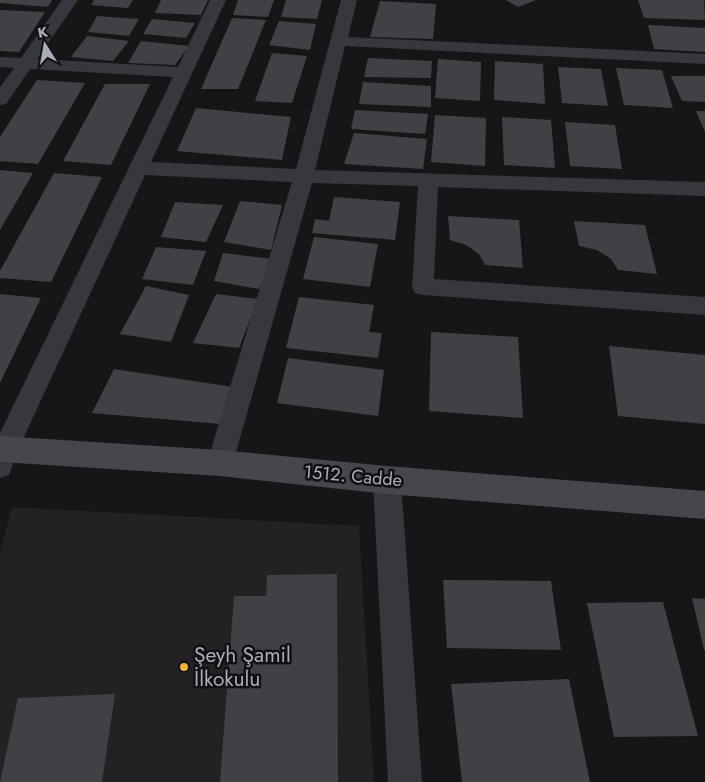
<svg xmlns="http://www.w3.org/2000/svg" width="705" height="782" font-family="Jost,sans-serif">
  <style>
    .built { fill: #222225 }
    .building { fill: #404145 }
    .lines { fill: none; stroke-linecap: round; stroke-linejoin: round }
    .street { fill: #37383d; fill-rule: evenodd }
    .secondary { fill: #45474d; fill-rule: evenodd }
    .poi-dot { fill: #f2b134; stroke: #111113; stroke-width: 2 }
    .labels { text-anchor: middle; stroke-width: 5; stroke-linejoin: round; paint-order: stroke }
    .street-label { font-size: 18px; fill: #a8adb8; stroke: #111113 }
    .near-poi-label { font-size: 21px; fill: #a8adb8; stroke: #111113; text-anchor: start }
  </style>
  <rect width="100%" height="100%" fill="#161618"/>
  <path class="built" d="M12,507L359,526L374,782H0V552Z"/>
  <g class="building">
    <path d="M0,0H52L48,7L0,3Z"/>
    <path d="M94,0H133L128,8L91,5Z"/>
    <path d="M161,0H208L201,15L155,13Z"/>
    <path d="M238,0H274L268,17L233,15Z"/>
    <path d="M286,0H322L317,19L281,17Z"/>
    <path d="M506,0H536L518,7Z"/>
    <path d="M638,0H704L705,20L644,18Z"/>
    <path d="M380,1L436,4L433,39L370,37Z"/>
    <path d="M0,10L45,12L19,52L0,51Z"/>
    <path d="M97,16L139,19L129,36L88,32Z"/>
    <path d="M232,18L266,20L238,89H201Z"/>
    <path d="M152,19L195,23L186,38L143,34Z"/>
    <path d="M279,21L316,24L310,50L269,45Z"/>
    <path d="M648,25L705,28V52L654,49Z"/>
    <path d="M87,36L129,41L113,61L71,57Z"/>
    <path d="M141,41L189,46L175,65L128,63Z"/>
    <path d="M272,53L307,56L292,103L255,101Z"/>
    <path d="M368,58L432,61L431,78L364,77Z"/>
    <path d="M438,59L481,62L480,101L435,98Z"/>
    <path d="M495,61L543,64L545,104L494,100Z"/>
    <path d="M558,67L601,69L608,106L562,103Z"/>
    <path d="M616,68L662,70L673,108L624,105Z"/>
    <path d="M671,76H705V102L682,101Z"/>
    <path d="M37,80L85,83L38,164L0,161V137Z"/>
    <path d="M363,82L431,86V107L359,104Z"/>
    <path d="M105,84H150L111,165L63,161Z"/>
    <path d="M196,108L291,117L282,160L177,151Z"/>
    <path d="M355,110L428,114L425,134L351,129Z"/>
    <path d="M696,111H705V132Z"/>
    <path d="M435,115L486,118L485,166L431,162Z"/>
    <path d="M502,117L551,120L555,168L504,165Z"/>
    <path d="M565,122L615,125L622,169L570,166Z"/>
    <path d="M354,133L427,139L423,169L344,164Z"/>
    <path d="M0,170L33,173L0,230Z"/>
    <path d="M54,173L102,177L51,282L0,278V271Z"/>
    <path d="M334,197L400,202L395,240L312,233L315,219L329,221Z"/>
    <path d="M240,201L282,205L271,250L224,242Z"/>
    <path d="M175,202L223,205L206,242L161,237Z"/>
    <path d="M448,216L519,220L523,268L485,265L479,254L466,245L450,240Z"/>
    <path d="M574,221L645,225L657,274L618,270L611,259L597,250L579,246Z"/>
    <path d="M314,237L378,244L370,287L303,279Z"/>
    <path d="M156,247L206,251L193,285L142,279Z"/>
    <path d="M223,253L273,259L259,289L214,281Z"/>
    <path d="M146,286L189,295L171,342L120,334Z"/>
    <path d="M0,294L41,298L0,383Z"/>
    <path d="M216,294L258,299L239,348L193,343Z"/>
    <path d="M299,297L374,305L369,332L382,333L378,358L286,348Z"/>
    <path d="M431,332L518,337L523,418L429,411Z"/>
    <path d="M609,346L705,355V424L618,416Z"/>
    <path d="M288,358L384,370L378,416L277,403Z"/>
    <path d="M114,369L233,387L221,424L92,413Z"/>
    <path d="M337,574L338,782H220L234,596H266L267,575Z"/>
    <path d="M443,580L551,581L561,650L447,648Z"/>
    <path d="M692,598L705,599V650H704Z"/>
    <path d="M663,602L698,736L614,737L587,603Z"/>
    <path d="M569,679L590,782H462L451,684Z"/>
    <path d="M115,694L102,782H0L18,698Z"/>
  </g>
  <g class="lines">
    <g class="street">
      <path d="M62,0H78L37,59L178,67L210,0H226L151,162L296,169L341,0H357L348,37L705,54V64L345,46L315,170L705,182V196L438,187L434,279L705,297V315L423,295L415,293L412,287L418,186L312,183L233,463L229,471L220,475L211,471L207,463L292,182L145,175L18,450L9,475L0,478V433L173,77L30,69L6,104L0,105V87L14,68L0,67V57L21,58Z"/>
      <path d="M387,468L397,471L401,480L422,782H388L373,480L377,471Z"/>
    </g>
    <path class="secondary" d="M0,436L220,450L387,466L705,491V519L387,494L220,476L0,462Z"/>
  </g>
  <circle class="poi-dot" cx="184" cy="667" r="5"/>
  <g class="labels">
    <g class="street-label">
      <text transform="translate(353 476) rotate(5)" y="6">1512. Cadde</text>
    </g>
    <g class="near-poi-label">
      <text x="194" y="662">Şeyh Şamil<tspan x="194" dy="24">İlkokulu</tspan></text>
    </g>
  </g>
  <g transform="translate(45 45) rotate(349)" stroke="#111113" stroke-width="4" paint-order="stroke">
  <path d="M0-4L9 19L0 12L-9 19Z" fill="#a8adb8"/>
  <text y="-8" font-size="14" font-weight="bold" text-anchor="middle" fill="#a8adb8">K</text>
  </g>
</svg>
